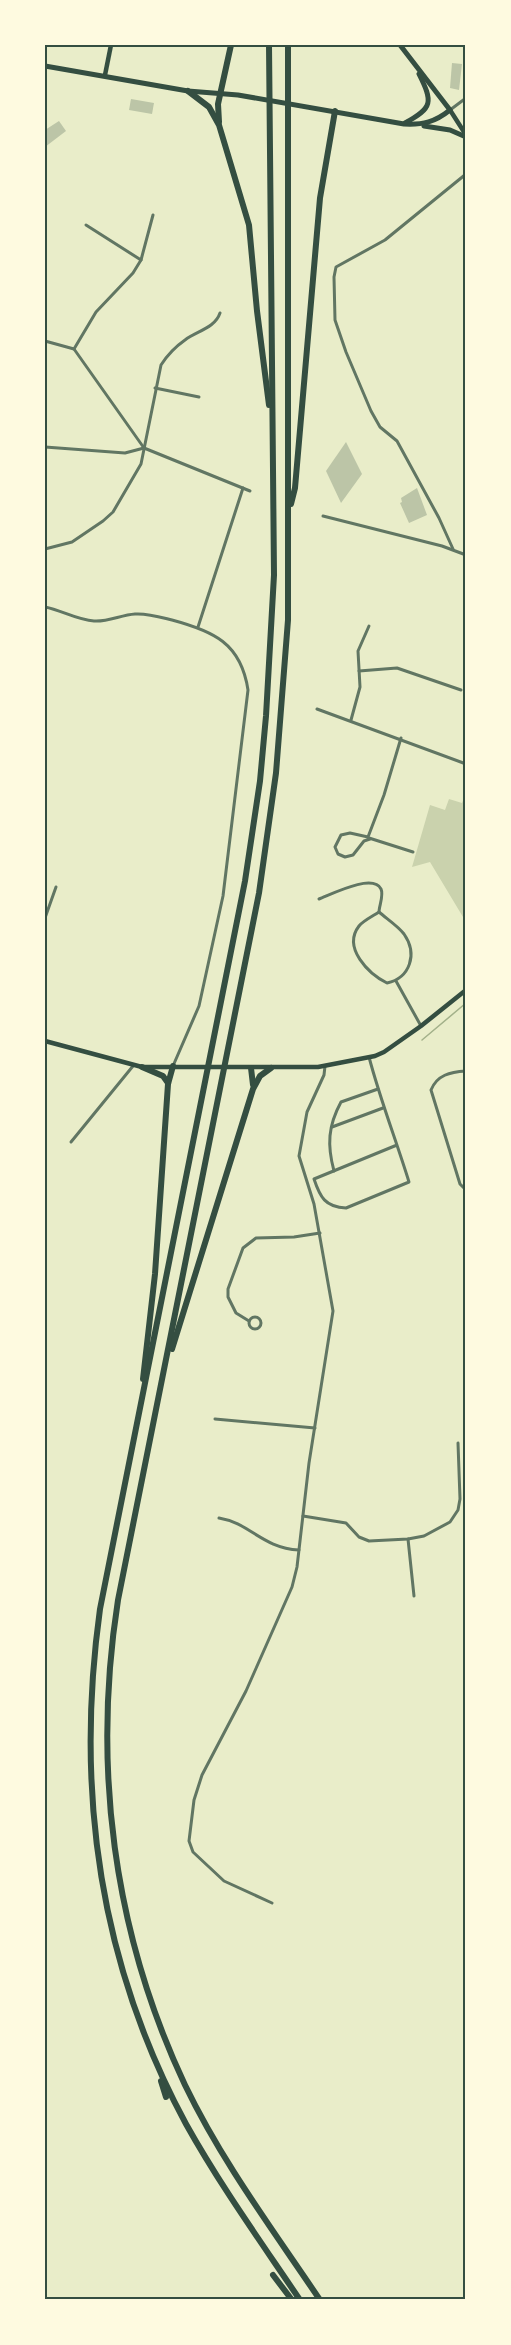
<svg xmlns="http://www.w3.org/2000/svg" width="511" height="2345" font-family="Montserrat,sans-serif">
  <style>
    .green { fill: #cad2ad }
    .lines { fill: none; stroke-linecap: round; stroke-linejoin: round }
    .stream { stroke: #a3b18a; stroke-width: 1.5 }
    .building { fill: #bcc5a7 }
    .minor { stroke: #617663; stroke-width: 3 }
    .secondary { stroke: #344e41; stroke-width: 4.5 }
    .primary { stroke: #344e41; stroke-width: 5 }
    .motorway { stroke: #344e41; stroke-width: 6 }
    .neatline { fill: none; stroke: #344e41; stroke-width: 2 }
  </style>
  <rect width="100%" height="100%" fill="#e9edc9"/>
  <path class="green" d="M466,793V922L430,862L412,867L430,805L445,810L449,799L462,803Z"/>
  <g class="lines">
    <path class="stream" d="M422,1040L466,1003"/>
  </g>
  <g class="building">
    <path d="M452,63L462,64L459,90L450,88Z"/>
    <path d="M131,99L154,103L152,114L129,110Z"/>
    <path d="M59,121L66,131L45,147V130Z"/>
    <path d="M346,442L362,474L341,503L326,471Z"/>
    <path d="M417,488L427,515L409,523L400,503L402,502L401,498Z"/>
  </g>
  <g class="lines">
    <g class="minor">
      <path d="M450,110L466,98"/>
      <path d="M86,225L141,260"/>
      <path d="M45,341L74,349L144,448L250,491"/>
      <path d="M74,349L96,312L133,273L141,260L153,215"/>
      <path d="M155,388L199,397"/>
      <path d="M45,447L125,453L144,448"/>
      <path d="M323,516L442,546L466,555"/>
      <path d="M45,549L72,542L103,521L113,512L141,464L161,365C168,354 175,347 185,340C197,331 215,328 220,313"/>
      <path d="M453,549L439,518L397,441L380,427L371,411L346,352L335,320L334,277L336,267L385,240L466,174"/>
      <path d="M45,607C61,610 77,620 94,621C108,622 121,615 135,614C147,613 160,617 172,620C213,631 241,643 248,690L223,896L199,1006L173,1066"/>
      <path d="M198,627L243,488"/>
      <path d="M359,671L397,668L461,690"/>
      <path d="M317,709L466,764"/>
      <path d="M351,720L360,687L358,651L369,626"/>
      <path d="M369,838L413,852"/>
      <path d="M370,839L364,841L353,855L345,857L338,854L335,847L341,835L350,833L368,837L384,795L401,738"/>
      <path d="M319,899C332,894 373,873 381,889C384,895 379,906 379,912"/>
      <path d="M379,912C387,919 398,926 404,934C418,954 410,978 387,983C369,974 342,948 359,926C363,921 373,916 379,912Z"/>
      <path d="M45,918L56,887"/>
      <path d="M396,981L421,1026"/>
      <path d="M369,1057C380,1099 396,1140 409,1182L346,1208C325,1207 320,1197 314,1179L397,1145"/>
      <path d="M466,1071C450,1072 437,1075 431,1090L460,1184L466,1190"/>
      <path d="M332,1127L383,1108"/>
      <path d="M71,1142L133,1066"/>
      <path d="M334,1171C327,1145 328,1126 341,1102L378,1089"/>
      <circle cx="255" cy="1323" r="6"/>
      <path d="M249,1321L236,1313L228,1297V1289L243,1248L256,1238L294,1237L320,1233"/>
      <path d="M215,1419L315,1428"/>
      <path d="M303,1516L346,1523L359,1537L369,1541L408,1539L424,1536L450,1522L458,1510L460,1499L458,1443"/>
      <path d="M219,1518C250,1523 262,1548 299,1550"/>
      <path d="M408,1539L414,1596"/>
      <path d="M272,1903L224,1881L193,1852L189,1841L194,1800L202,1775L246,1691L292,1587L297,1567L309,1463L333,1311L314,1204L299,1156L307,1112L324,1075L325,1066"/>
    </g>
    <g class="secondary">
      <path d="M105,75L111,45"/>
      <path d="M450,110L466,135"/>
      <path d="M45,1041L142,1067H318L375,1056L384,1052L421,1026L466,990"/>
    </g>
    <g class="primary">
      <path d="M45,66L188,91L238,95L404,124C423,125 435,122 450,110L400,45"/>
      <path d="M405,123C433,108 433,102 419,74"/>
      <path d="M424,126L450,130L466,137"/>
    </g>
    <g class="motorway">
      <path d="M269,45L274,575L266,716L260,781L245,881L100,1609C75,1789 99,1963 186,2124C220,2185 261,2242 300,2300"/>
      <path d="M288,45V620L276,773L259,893L118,1600C92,1766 113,1932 185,2085C222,2162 273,2230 320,2300"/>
      <path d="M188,91L209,107L219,125L249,225L257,311L269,405"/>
      <path d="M219,122L218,104L231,45"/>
      <path d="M291,504L295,488L320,198L335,111"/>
      <path d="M142,1067L163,1076L168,1083"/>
      <path d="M251,1068L253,1085"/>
      <path d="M172,1349L253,1089L260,1076L271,1068"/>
      <path d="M143,1379L155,1274L168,1084L173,1066"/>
      <path d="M161,2081L166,2097"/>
      <path d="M273,2275L292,2300"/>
    </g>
  </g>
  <rect width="511" height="2345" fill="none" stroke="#fefae0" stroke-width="93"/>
  <rect x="46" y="46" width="418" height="2252" class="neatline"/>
</svg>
